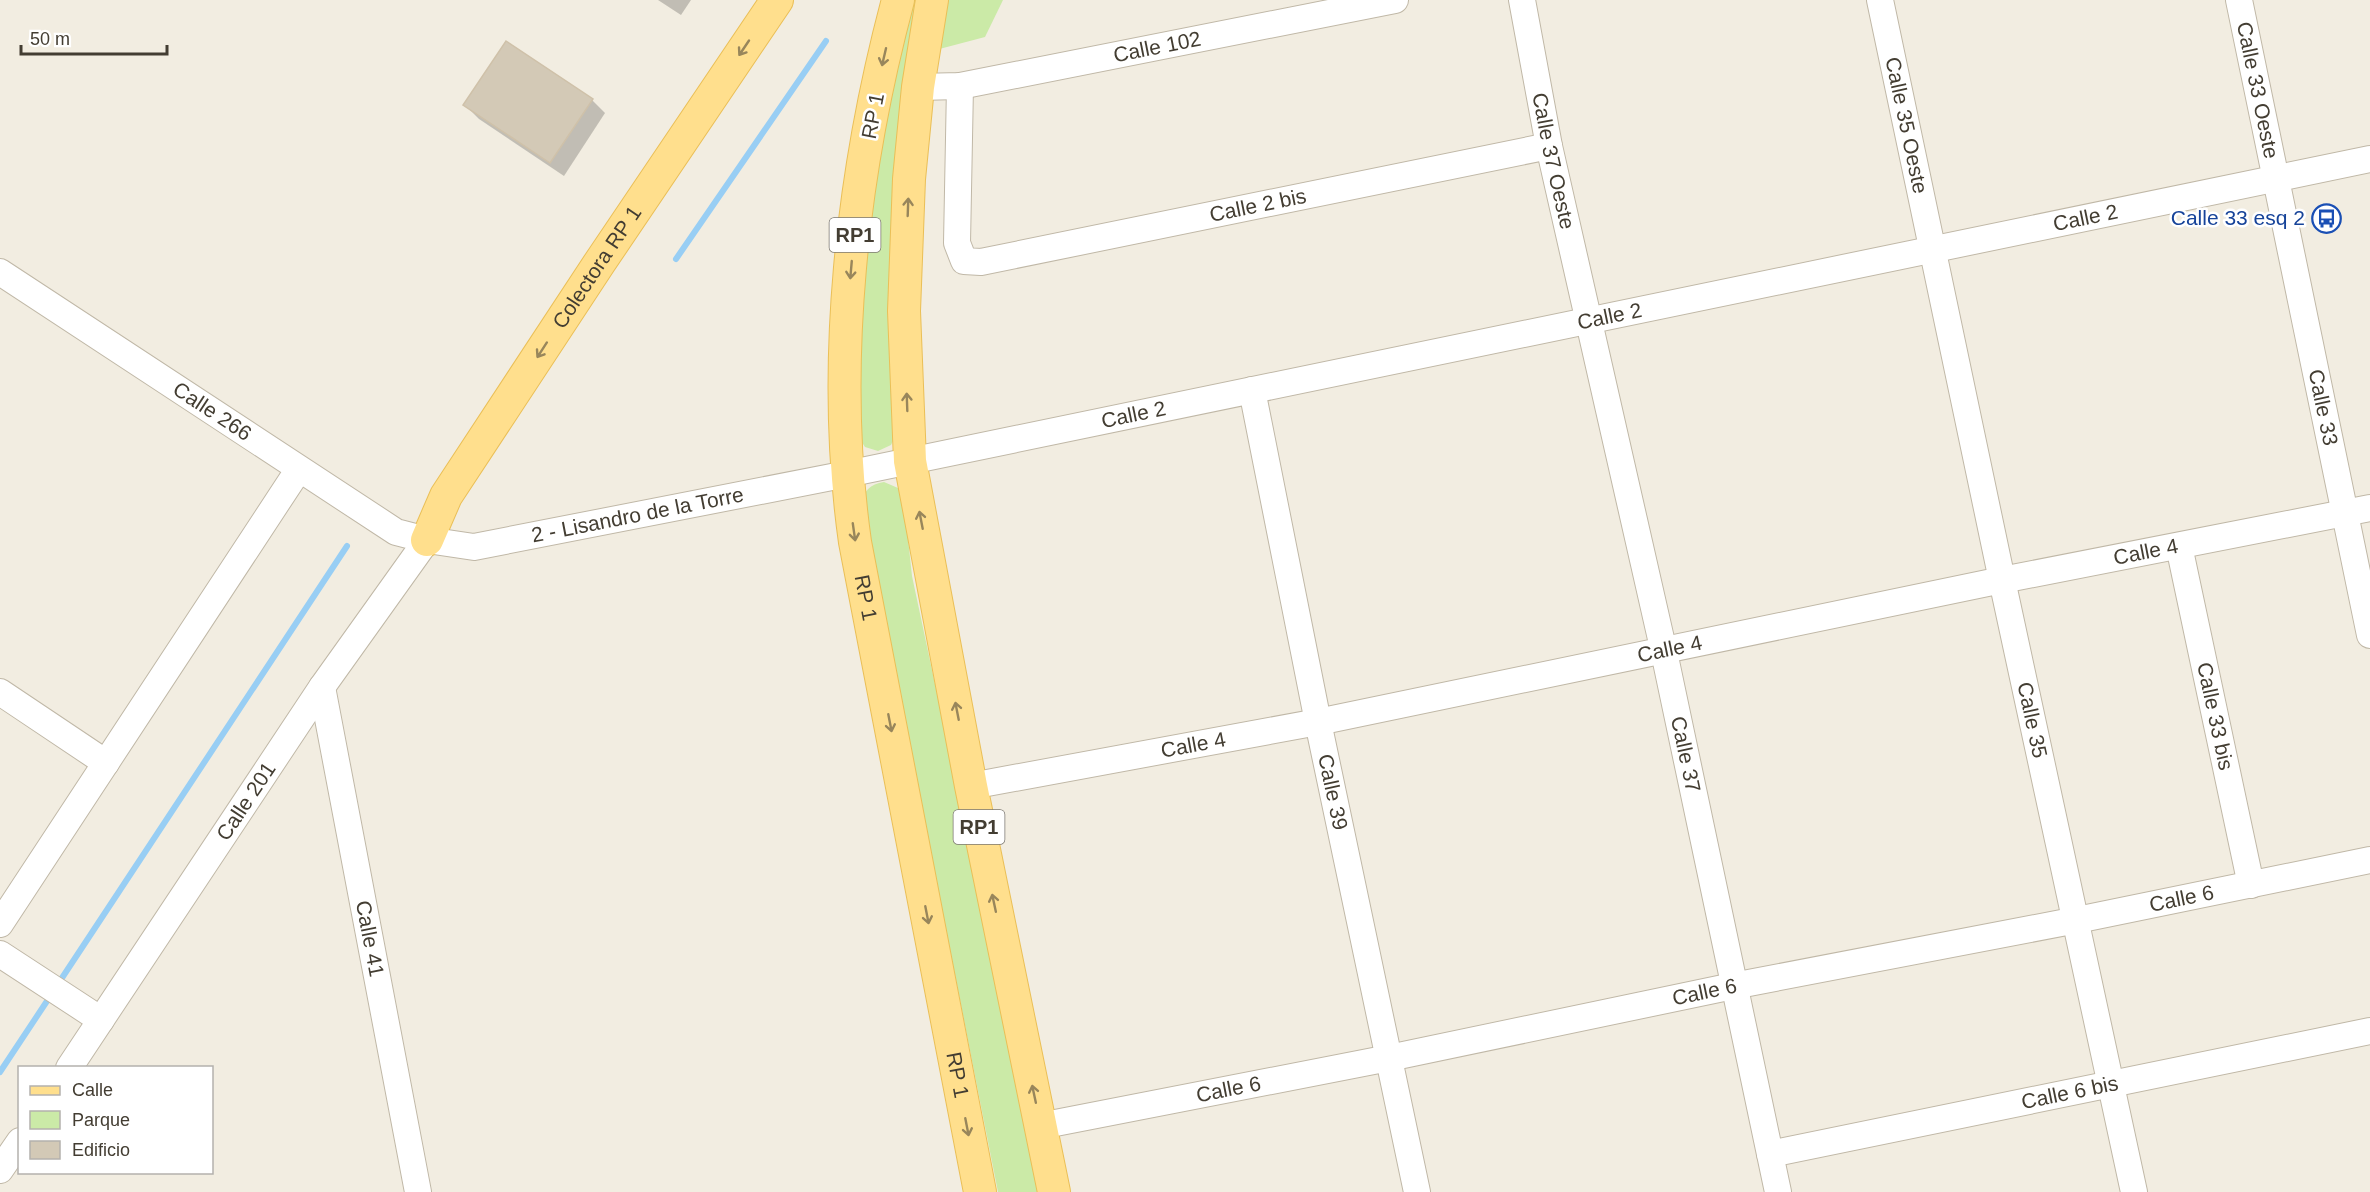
<svg xmlns="http://www.w3.org/2000/svg" width="2370" height="1192" font-family="Helvetica,sans-serif">
  <style>
    .green { fill: #cbeaa7 }
    .shadow { fill: #0003 }
    .lines { fill: none; stroke-linecap: round; stroke-linejoin: round }
    .stream { stroke: #98cef4; stroke-width: 6 }
    .building { fill: #d3c9b6; stroke: #cfc1a9; stroke-width: 1.5 }
    .minor-casing { stroke: #c0b8a7; stroke-width: 28 }
    .major-casing { stroke: #eabf57; stroke-width: 34 }
    .minor { stroke: #fff; stroke-width: 26 }
    .major { stroke: #ffdf8d; stroke-width: 32 }
    .oneway { stroke: #98865b }
    .labels { text-anchor: middle; stroke-width: 5; stroke-linejoin: round; paint-order: stroke }
    .shield { fill: #fff; stroke: #7b7770; stroke-width: 1.5 }
    .shield-label { font-size: 20px; font-weight: bold; fill: #433d32 }
    .street-label { font-size: 21px; fill: #433d32; stroke: #fff }
    .transit-label { font-size: 21px; fill: #164399; stroke: #fff; text-anchor: end }
  </style>
  <rect width="100%" height="100%" fill="#f2ede1"/>
  <g class="green">
    <path d="M911,0H929L894,439L891,445L878,451L865,447L861,441L860,327L873,178Z"/>
    <path d="M941,0H1003L985,37L928,52Z"/>
    <path d="M884,482L898,488L904,501L912,576L1043,1192H998L862,505C863,491 870,484 884,482Z"/>
  </g>
  <g class="shadow">
    <path d="M658,0H691L681,15Z"/>
    <path d="M592,100L605,113L564,176L479,119L465,105Z"/>
  </g>
  <g class="lines">
    <g class="stream">
      <path d="M676,259L826,41"/>
      <path d="M58,984L347,546"/>
      <path d="M0,1072L51,995"/>
    </g>
  </g>
  <path class="building" d="M506,41L593,99L550,163L463,105Z"/>
  <g class="lines">
    <defs>
      <g id="minor">
        <path id="s1" d="M1522,0L1549,146L1664,652L1778,1192"/>
        <path id="s2" d="M1880,0L2002,580L2134,1192"/>
        <path id="s3" d="M2239,0L2370,635"/>
        <path id="s4" d="M960,86L957,243L964,261L981,262L1549,146"/>
        <path id="s5" d="M918,87L960,86L1395,0"/>
        <path id="s6" d="M0,272L396,532L427,540L474,547L847,474L2370,159"/>
        <path id="s7" d="M1252,390L1318,722L1417,1192"/>
        <path id="s8" d="M2179,546L2251,885"/>
        <path id="s9" d="M322,687L418,1192"/>
        <path d="M0,692L106,763"/>
        <path id="s10" d="M971,786L1318,722L2002,580L2370,508"/>
        <path d="M0,924L299,469"/>
        <path d="M0,954L101,1020"/>
        <path id="s11" d="M69,1068L322,687L427,540"/>
        <path id="s12" d="M1040,1126L1389,1058L1733,986L2077,920L2370,860"/>
        <path id="s13" d="M1770,1154L2370,1031"/>
        <path d="M0,1170L20,1141"/>
      </g>
      <g id="major">
        <path id="s14" d="M898,0C852,172 830,365 855,542L980,1192"/>
        <path d="M932,0L918,87L909,179L904,311L910,461L971,786L1054,1192"/>
        <path id="s15" d="M427,540L446,496L600,262L777,0"/>
      </g>
    </defs>
    <use href="#minor" class="minor-casing"/>
    <use href="#major" class="major-casing"/>
    <use href="#minor" class="minor"/>
    <use href="#major" class="major"/>
  </g>
  <defs><path id="oneway-shaft" d="M-6 0H5M1.5-3L5.5 0L1.5 3" fill="none" stroke-width="1.6" stroke-linecap="round" stroke-linejoin="round" transform="scale(1.5)"/></defs>
  <g class="oneway">
    <use href="#oneway-shaft" transform="translate(744 48) rotate(124)"/>
    <use href="#oneway-shaft" transform="translate(884 57) rotate(103)"/>
    <use href="#oneway-shaft" transform="translate(908 207) rotate(-88)"/>
    <use href="#oneway-shaft" transform="translate(851 270) rotate(95)"/>
    <use href="#oneway-shaft" transform="translate(542 350) rotate(123)"/>
    <use href="#oneway-shaft" transform="translate(907 402) rotate(-92)"/>
    <use href="#oneway-shaft" transform="translate(921 520) rotate(-101)"/>
    <use href="#oneway-shaft" transform="translate(854 532) rotate(82)"/>
    <use href="#oneway-shaft" transform="translate(957 711) rotate(-101)"/>
    <use href="#oneway-shaft" transform="translate(890 723) rotate(79)"/>
    <use href="#oneway-shaft" transform="translate(994 903) rotate(-102)"/>
    <use href="#oneway-shaft" transform="translate(927 915) rotate(79)"/>
    <use href="#oneway-shaft" transform="translate(1034 1094) rotate(-102)"/>
    <use href="#oneway-shaft" transform="translate(967 1127) rotate(79)"/>
  </g>
  <defs>
    <symbol id="bus-ring" viewBox="-11 -11 22 22"><circle r="9.5" fill="#fff" stroke="#1a4fb4" stroke-width="1.5"/><path d="M-5-6H5V4H4V6H2V4H-2V6H-4V4H-5ZM-3.5-4V0h7V-4ZM-3.5 1.2v1.5H-2V1.2ZM2 1.2v1.5H3.5V1.2Z" fill="#1a4fb4"/></symbol>
  </defs>
  <g fill-rule="evenodd">
    <use href="#bus-ring" x="2310" y="202" width="33" height="33"/>
  </g>
  <g class="labels">
    <g class="shield">
      <rect x="829.5" y="218" width="51" height="34" rx="4.5"/>
      <rect x="953.5" y="810" width="51" height="34" rx="4.5"/>
    </g>
    <g class="shield-label">
      <text x="855" y="242">RP1</text>
      <text x="979" y="834">RP1</text>
    </g>
    <g class="street-label">
      <text dy="7" stroke="none"><textPath href="#s5" startOffset="243">Calle 102</textPath></text>
      <text dy="7" stroke="none"><textPath href="#s3" startOffset="92">Calle 33 Oeste</textPath></text>
      <text transform="translate(873 116) rotate(-79)" y="7">RP 1</text>
      <text dy="7" stroke="none"><textPath href="#s2" startOffset="128">Calle 35 Oeste</textPath></text>
      <text dy="7" stroke="none"><textPath href="#s1" startOffset="164">Calle 37 Oeste</textPath></text>
      <text dy="7" stroke="none"><textPath href="#s4" startOffset="476">Calle 2 bis</textPath></text>
      <text dy="7" stroke="none"><textPath href="#s6" startOffset="2198">Calle 2</textPath></text>
      <text dy="7" stroke="none"><textPath href="#s15" startOffset="322">Colectora RP 1</textPath></text>
      <text dy="7" stroke="none"><textPath href="#s6" startOffset="1712">Calle 2</textPath></text>
      <text dy="7" stroke="none"><textPath href="#s3" startOffset="416">Calle 33</textPath></text>
      <text dy="7" stroke="none"><textPath href="#s6" startOffset="254">Calle 266</textPath></text>
      <text dy="7" stroke="none"><textPath href="#s6" startOffset="1226">Calle 2</textPath></text>
      <text dy="7" stroke="none"><textPath href="#s6" startOffset="720">2 - Lisandro de la Torre</textPath></text>
      <text dy="7" stroke="none"><textPath href="#s10" startOffset="1198">Calle 4</textPath></text>
      <text dy="7" stroke="none"><textPath href="#s14" startOffset="604">RP 1</textPath></text>
      <text dy="7" stroke="none"><textPath href="#s10" startOffset="712">Calle 4</textPath></text>
      <text dy="7" stroke="none"><textPath href="#s8" startOffset="174">Calle 33 bis</textPath></text>
      <text dy="7" stroke="none"><textPath href="#s2" startOffset="736">Calle 35</textPath></text>
      <text dy="7" stroke="none"><textPath href="#s10" startOffset="226">Calle 4</textPath></text>
      <text dy="7" stroke="none"><textPath href="#s1" startOffset="772">Calle 37</textPath></text>
      <text dy="7" stroke="none"><textPath href="#s7" startOffset="410">Calle 39</textPath></text>
      <text dy="7" stroke="none"><textPath href="#s11" startOffset="320">Calle 201</textPath></text>
      <text dy="7" stroke="none"><textPath href="#s12" startOffset="1164">Calle 6</textPath></text>
      <text dy="7" stroke="none"><textPath href="#s9" startOffset="256">Calle 41</textPath></text>
      <text dy="7" stroke="none"><textPath href="#s12" startOffset="678">Calle 6</textPath></text>
      <text dy="7" stroke="none"><textPath href="#s14" startOffset="1090">RP 1</textPath></text>
      <text dy="7" stroke="none"><textPath href="#s12" startOffset="192">Calle 6</textPath></text>
      <text dy="7" stroke="none"><textPath href="#s13" startOffset="306">Calle 6 bis</textPath></text>
    </g>
    <g class="transit-label">
      <text x="2305" y="225">Calle 33 esq 2</text>
    </g>
  </g>
  <rect x="18" y="1066" width="195" height="108" fill="#ffffff" stroke="#b4b1ad" stroke-width="1.5"/>
  <rect x="30" y="1086" width="30" height="9" fill="#ffdf8d" stroke="#b4b1ad" stroke-width="1.5"/>
  <text x="72" y="1096" font-size="18" fill="#433d32">Calle</text>
  <rect x="30" y="1111" width="30" height="18" fill="#cbeaa7" stroke="#b4b1ad" stroke-width="1.5"/>
  <text x="72" y="1126" font-size="18" fill="#433d32">Parque</text>
  <rect x="30" y="1141" width="30" height="18" fill="#d3c9b6" stroke="#b4b1ad" stroke-width="1.5"/>
  <text x="72" y="1156" font-size="18" fill="#433d32">Edificio</text>
  <path d="M21 45v9h146v-9" fill="none" stroke="#433d32" stroke-width="3"/>
  <text x="30" y="45" font-size="18" fill="#433d32" stroke="#ffffff" stroke-width="4.5" paint-order="stroke">50 m</text>
</svg>
